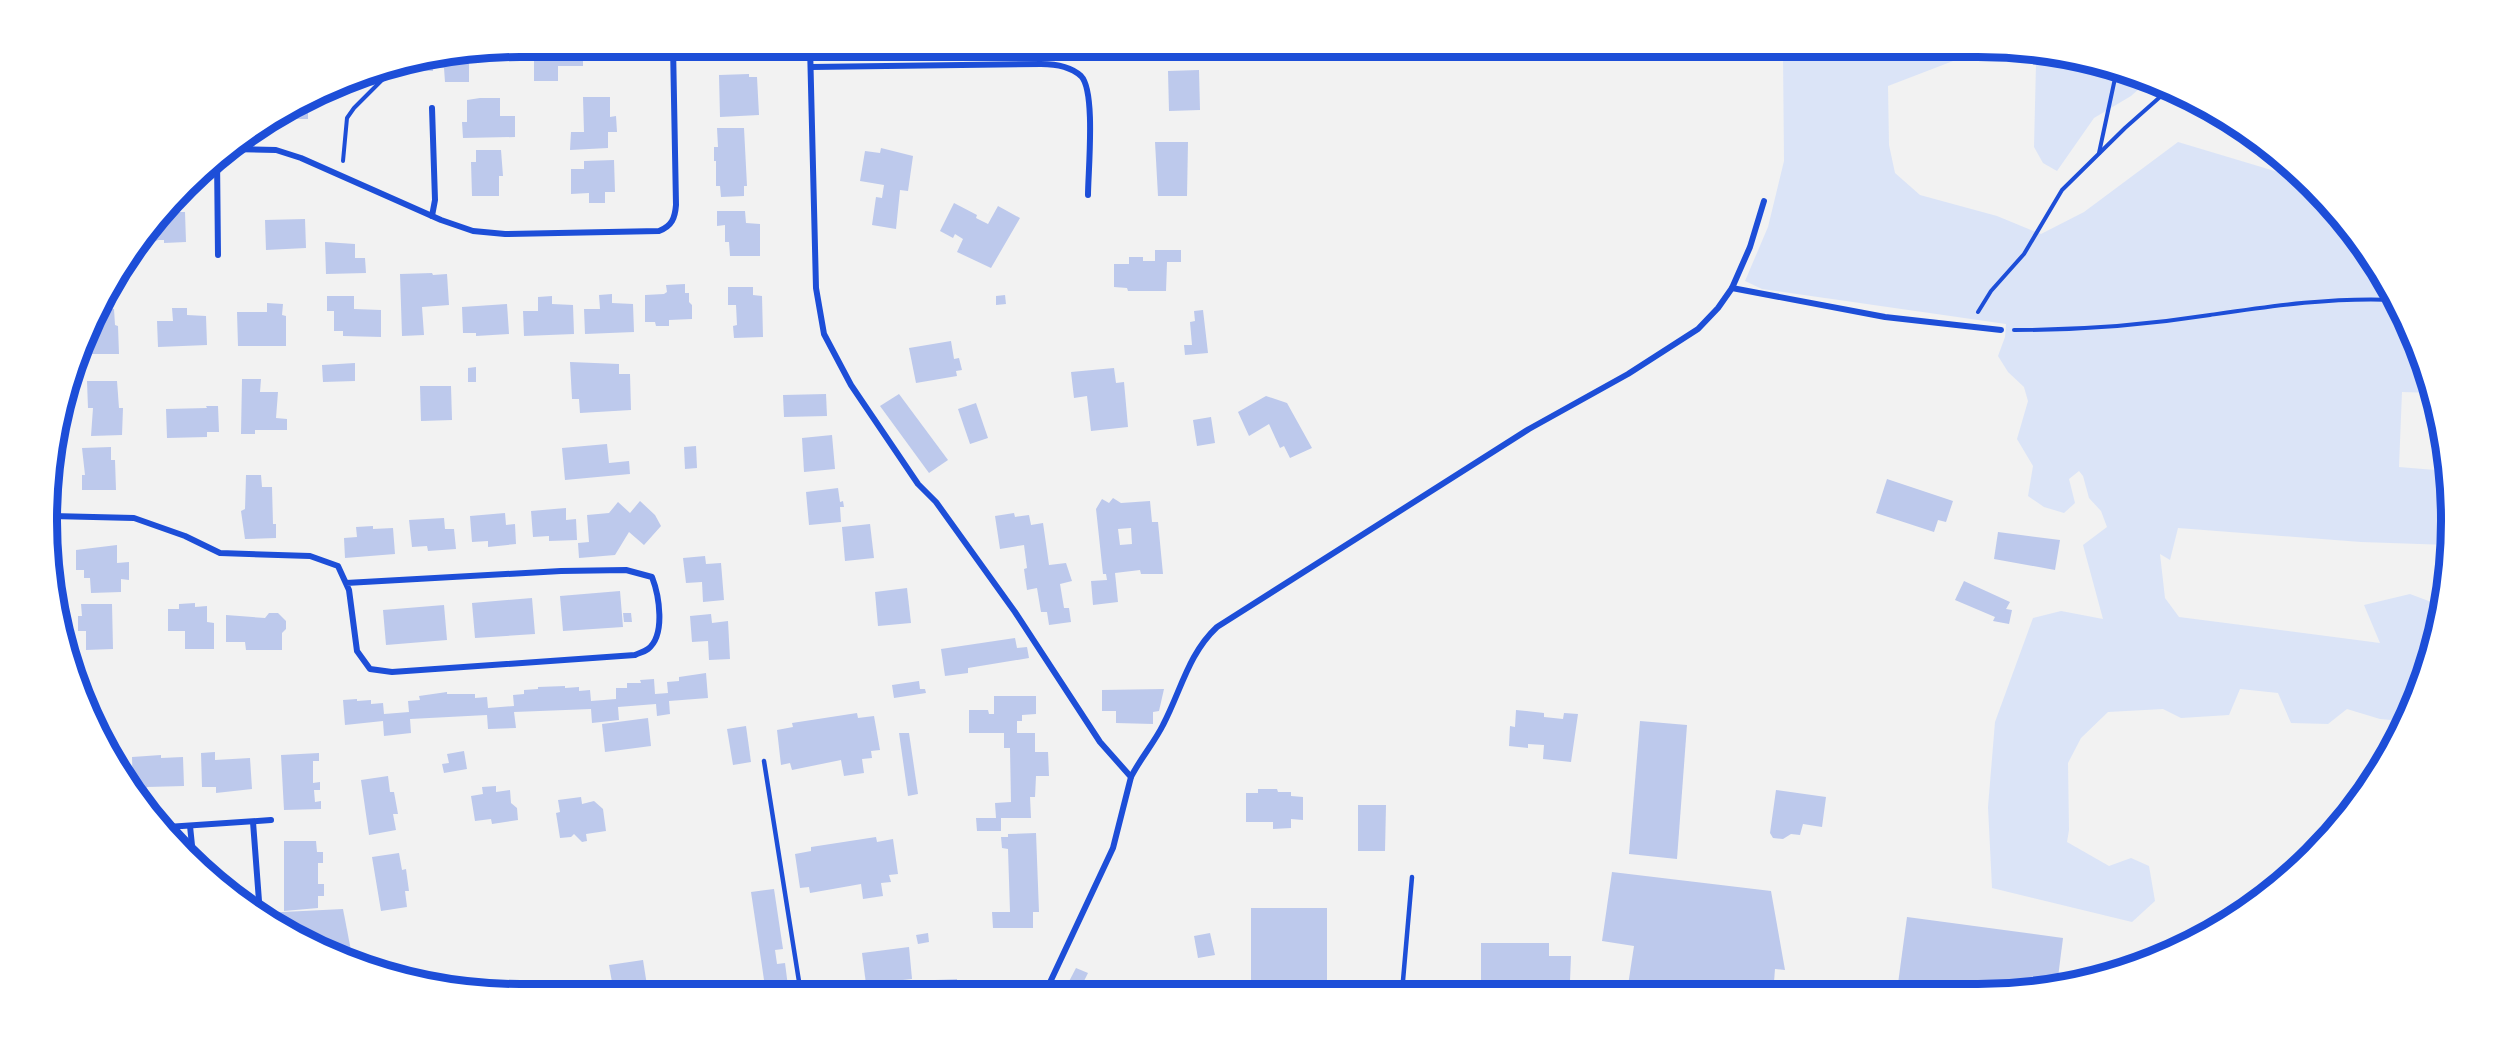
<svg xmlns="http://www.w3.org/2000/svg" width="2498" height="1041" font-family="Commissioner,sans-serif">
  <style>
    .green { fill: #dbe4f7 }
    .building { fill: #bdc9ec; fill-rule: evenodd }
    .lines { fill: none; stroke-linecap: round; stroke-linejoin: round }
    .path { stroke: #1d4ed8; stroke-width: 4 }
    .service { stroke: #1d4ed8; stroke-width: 4.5 }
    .minor { stroke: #1d4ed8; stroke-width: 6 }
    .rim { fill: none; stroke: #1d4ed8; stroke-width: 8 }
  </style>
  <rect width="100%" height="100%" fill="#f2f2f2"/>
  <g class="green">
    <path d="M1977,46L1987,48L1888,86L1889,145L1895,173L1920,195L1997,216L2041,234L2084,212L2178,142L2305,180L2353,232L2402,311L2434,393L2402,392L2399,467L2447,471L2450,489L2449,545L2361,542L2178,528L2170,560L2160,554L2165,598L2179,617L2380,643L2364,605L2410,594L2442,606L2426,673L2402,721L2380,719L2347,709L2328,724L2291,723L2278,693L2240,689L2229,715L2181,718L2163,709L2108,712L2081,738L2068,763L2069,830L2067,842L2109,866L2131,858L2149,866L2155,901L2132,922L1992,888L1988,807L1995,722L2033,618L2061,611L2103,619L2083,545L2107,527L2101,511L2089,498L2083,476L2079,471L2069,479L2075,503L2064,513L2044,507L2028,496L2033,466L2017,439L2028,401L2024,387L2008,372L1998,356L2005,337L2006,324L1762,289L1745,281L1768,227L1784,161L1783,55L1786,47Z"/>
    <path d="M2009,52L2130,72L2149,80L2131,96L2094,118L2057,171L2043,163L2034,147L2036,64Z"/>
  </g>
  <g class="building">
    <path d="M546,46H583V66H558V81H534V51H546Z"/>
    <rect x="726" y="46" width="26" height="13"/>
    <path d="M469,55V82H445L444,68H433V71H419V63Z"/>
    <path d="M1199,70L1200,110L1169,111L1168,71Z"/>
    <path d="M749,74V77H757L759,115L720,117L719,75Z"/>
    <path d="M583,97H610V117L616,116L617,132H608V148L570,150L571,132H584Z"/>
    <path d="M480,98H500V116H515V137L463,138L462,122H467V100Z"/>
    <path d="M308,99V119H290V115H276Z"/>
    <path d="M717,128H744L747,186H744V196L721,197L720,186H716V161H714V147H718Z"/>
    <path d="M1155,142H1188L1187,196H1158Z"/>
    <path d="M881,148L913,156L908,191L900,190L896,229L872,225L876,197L882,198L884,185L860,181L865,151L880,153Z"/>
    <path d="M476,150H501L503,176H499V196H472L471,162H476Z"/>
    <path d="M614,160L615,192H605V203H589V193L571,194V169H584V161Z"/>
    <path d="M954,203L977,215L976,218L988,224L998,206L1020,218L991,268L957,252L963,239L955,234L953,238L940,231Z"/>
    <path d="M172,208L174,212H185L186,242L164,243V240H158L143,248L142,245Z"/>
    <path d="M717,211H745L746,223L760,224V256H730L729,242H725V225L717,226Z"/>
    <path d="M305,219L306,248L266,250L265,220Z"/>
    <path d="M325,242L355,244V258H365L366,273L326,274Z"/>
    <path d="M1155,250H1181V262H1167L1166,291H1128L1127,288L1114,287V264H1129V257H1143V261H1155Z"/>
    <path d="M432,273L433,275L447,274L449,305L422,307L424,335L402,336L400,274Z"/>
    <path d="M685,284V293H689V302L692,305V319L669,320V326H656L655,322H645V295L664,294L667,292L666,285Z"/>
    <path d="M728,287H753V295L762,296L763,337L734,338L733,326L737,325L736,305H728Z"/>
    <path d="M612,294V303L633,304L634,332L585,334L584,309H600L599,295Z"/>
    <path d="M1005,295L1006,304L996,305V296Z"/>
    <path d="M327,296H354V309L381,310V337L343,336V331H334V311H327Z"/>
    <path d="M552,296V304L573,305L574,334L524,336L523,311H538V297Z"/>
    <path d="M267,303L283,304L282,315L286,316V346H238L237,312H267Z"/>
    <path d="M507,304L509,334L476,336V333H463L462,307Z"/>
    <path d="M172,308H187V315L206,316L207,345L158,347L157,321H173Z"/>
    <path d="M98,309H114L115,325L118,326L119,354H92L91,336H86Z"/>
    <path d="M1203,310L1208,353L1185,355L1184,345H1192L1190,322L1195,321L1194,311Z"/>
    <path d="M951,341L954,359L959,358L962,370L956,371L957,376L916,383L909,348Z"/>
    <path d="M570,362L619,364V374H630L631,410L580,413L579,399H572Z"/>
    <path d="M355,363V381L323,382L322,365Z"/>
    <path d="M476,367V382H468V368Z"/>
    <path d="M1114,368L1116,383L1124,382L1128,427L1091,431L1087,396L1074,398L1071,372Z"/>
    <path d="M242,379H261L260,392H278L276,418L287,419V430H255V434H241Z"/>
    <path d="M87,381H117L119,408H123L122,435L91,436L93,408H88Z"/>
    <path d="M420,386H451L452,420L421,421Z"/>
    <path d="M826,394L827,416L784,417L783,395Z"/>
    <path d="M899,394L948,460L929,473L880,406Z"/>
    <path d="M1266,396L1287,403L1312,448L1290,458L1284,446L1280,448L1269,424L1249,436L1238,412Z"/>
    <path d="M976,403L988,438L970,444L958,409Z"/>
    <path d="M206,406H218L219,432H207V437L167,438L166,409L207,408Z"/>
    <path d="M1211,417L1215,443L1197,446L1193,420Z"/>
    <path d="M832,435L835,469L804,472L802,438Z"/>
    <path d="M607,444L609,463L629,461L630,474L565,480L562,448Z"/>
    <path d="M696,446L697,468L685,469L684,447Z"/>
    <path d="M111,447V460H115L116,490H82V475H85L82,448Z"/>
    <path d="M246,475H261L262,487H272L273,524H276V538L245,539L241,511L245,509Z"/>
    <path d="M1887,479L1953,501L1946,522L1938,520L1934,532L1876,513Z"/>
    <path d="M838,488L840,502L843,501L844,507H840L841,522L809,525L806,492Z"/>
    <path d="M1113,498L1121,503L1150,501L1152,522H1158L1163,574H1141L1140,570L1115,573L1118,602L1093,605L1091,581L1107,580L1106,574H1103L1096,509L1102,499L1109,503ZM1131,528L1132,544L1120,545L1118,529Z"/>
    <path d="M640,501L655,515L661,526L644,545L629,532L615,555L579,558L578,543L589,542L587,515L609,513L618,502L630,513Z"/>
    <path d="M566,508V520L576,519L577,540L549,541V536L533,537L531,511Z"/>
    <path d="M505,513L506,525L515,524L516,544L488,547V541L472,542L470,516Z"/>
    <path d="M1014,513L1015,517L1029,515L1031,525L1043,523L1049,565L1066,563L1072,581L1060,584L1064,608H1069L1071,622L1049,625L1047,612H1041L1037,588L1027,590L1024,569L1027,568L1024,545L1000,549L995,516Z"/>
    <path d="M444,518L445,529H454L456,549L428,551L427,546L412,547L409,520Z"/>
    <path d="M870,524L874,558L845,561L842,527Z"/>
    <path d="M373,526V529L393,528L395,554L345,558L344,538L357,537L356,527Z"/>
    <path d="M1998,532L2060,540L2055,570L1994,559Z"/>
    <path d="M117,545V563L129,562V580L121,579V592L91,593L90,578H84V570H76V550Z"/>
    <path d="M705,556L706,564L721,563L724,600L703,602L702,582L686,583L683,558Z"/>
    <path d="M1964,581L2010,602L2006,609L2012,610L2009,624L1993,621L1995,617L1955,600Z"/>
    <path d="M907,588L911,623L878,626L875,592Z"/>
    <path d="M620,591L623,627L563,631L560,596Z"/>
    <path d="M532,598L535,634L475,638L472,603Z"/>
    <path d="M195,603V607L207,606V622L214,623V649H185V631H168V609H179V604Z"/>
    <path d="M81,604H112L113,649L86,650V631H78V616H82Z"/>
    <path d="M444,605L447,640L386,645L383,610Z"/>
    <path d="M269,613H278L286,621V629L282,633V650H246L245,642H226V615L265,618Z"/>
    <path d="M623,613H631L632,622H624Z"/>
    <path d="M711,614L712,623L728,621L730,659L709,660L708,641L692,642L690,616Z"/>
    <path d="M1015,638L1017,648L1027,647L1029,658L968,668V673L945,676L941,649Z"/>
    <path d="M706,673L708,698L669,701L670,714L657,716L656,704L618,707L619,720L592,723L591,709L514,712L516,728L488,729L487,715L410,719L411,733L384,736L383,721L345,725L343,700L357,699V701L371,700V704L383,703L384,714L409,712L408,701L420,700L419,696L447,692V694H475V698L487,697L488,708L514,706L513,695L524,694V690L538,689V687L565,686V688L579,687V691L590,690L591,701L604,700L616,699V688H627V683H641L640,680L654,679L655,694L668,693L667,682L679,681V677Z"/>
    <path d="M919,681L920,689H925L926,693L894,698L892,685Z"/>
    <path d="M1164,689L1159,711L1153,712V724L1116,723V711H1102V690Z"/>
    <path d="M994,696H1036V714L1022,715V721H1017V733H1035V752H1048L1049,776H1036L1035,797H1030L1031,818H1001V831H977L976,818H996L995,803L1011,802L1010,748H1004V733H969V710H988L989,714H994Z"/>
    <path d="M1516,710L1544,713V717L1563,719L1564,713L1578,714L1571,762L1543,759L1544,745L1528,744V748L1509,746L1510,726L1515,727Z"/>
    <path d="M857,713L858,718L874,716L880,750L871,751L872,758L862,759L864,773L844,776L841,760L792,770L790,763L781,765L777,730L793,727L792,723Z"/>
    <path d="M648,718L651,746L605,752L602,724Z"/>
    <path d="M1640,721L1687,725L1677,859L1629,854Z"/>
    <path d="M746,726L751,762L733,765L727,729Z"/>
    <path d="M899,733H909L918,794L908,796Z"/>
    <path d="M464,751L467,769L444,773L442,764L449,763L447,754Z"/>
    <path d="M215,752V760L250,758L252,789L216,793V787H202L201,753Z"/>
    <path d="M319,753V761H313V783L320,782V790H314L315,802L321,801V809L284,810L281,755Z"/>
    <path d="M161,755V758L183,757L184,786L147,787L148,796H138L133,791L132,757Z"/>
    <path d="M388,776L390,792H394L398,814H393L396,830L369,835L361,780Z"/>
    <path d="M496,786V792L510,790L511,803L517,808L518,820L492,824L491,819L475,821L471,796L483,794L482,787Z"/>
    <path d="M1258,789H1277L1278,792H1291V796L1303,797V820L1291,819V828L1273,829V822H1246V793H1258Z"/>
    <path d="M1776,790L1826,797L1822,827L1803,824L1800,835L1791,834L1783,839L1773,838L1770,833Z"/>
    <path d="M581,797L582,804L594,801L603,809L606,831L586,834L587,841L582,842L574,834L571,837L560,838L556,813L560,812L558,800Z"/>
    <path d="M1358,805H1386L1385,851H1358Z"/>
    <path d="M1036,833L1039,912H1033V928H993L992,912H1010L1008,849L1002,848L1001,837H1008V834Z"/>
    <path d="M876,837L877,842L893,839L898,874L889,875L891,882L881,883L883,896L863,899L861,884L810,893L809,887L800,888L795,854L811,851V847Z"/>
    <path d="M284,841H316L317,852H323V863H318V884H324V896H318V908L284,911Z"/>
    <path d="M399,853L402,870L406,869L409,891H405L407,907L381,911L372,857Z"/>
    <path d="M1612,872L1771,891L1785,970L1775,969L1774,982L1783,983L1782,991L1627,992L1634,946L1602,941Z"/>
    <path d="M774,889L783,949L775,950L777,964L785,963L789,994H766L762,966L751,892Z"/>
    <path d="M1251,908H1327V992L1251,993Z"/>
    <path d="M343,909L353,961L263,913Z"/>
    <path d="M1907,917L2063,938L2057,985L2040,990L1897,991Z"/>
    <path d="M928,933L929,942L918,944L916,935Z"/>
    <path d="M1210,933L1215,955L1198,958L1194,936Z"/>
    <path d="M1481,943H1549V956H1571L1570,981H1561V992H1481Z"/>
    <path d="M909,947L912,979L866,984L862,953Z"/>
    <path d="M643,960L648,992L614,994L609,965Z"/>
    <path d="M1076,968L1088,973L1078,993H1063Z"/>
    <path d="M957,979L958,993H937L935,980Z"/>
    <path d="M664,982H672L674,994H666Z"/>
    <path d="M702,990L703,994H688V991Z"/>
    <rect x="984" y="991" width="15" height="2"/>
  </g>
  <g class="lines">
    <g class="path">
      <path d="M2099,153L2117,69"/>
      <path d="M343,161L347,118L354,108L388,74L391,68"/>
      <path d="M1978,312L1991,291L2024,254L2062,190L2125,128L2169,89"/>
      <path d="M2014,330C2079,330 2146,325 2210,315C2272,306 2332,297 2396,300"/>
    </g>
    <g class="service">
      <path d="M764,761L801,994"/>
      <path d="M1402,992L1412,877"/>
    </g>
    <g class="minor">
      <path d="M810,46L816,288L824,334L851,385L918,484L936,502L1015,612L1100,742L1131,777L1113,848L1045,993"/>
      <path d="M811,67L1041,64C1055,64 1070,66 1081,76C1096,91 1088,172 1088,195"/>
      <path d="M432,108L435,200L432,216"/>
      <path d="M228,149L276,150L301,158L441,220L473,231L505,234L659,231C672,226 675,218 676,205L673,46"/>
      <path d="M217,158L218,255"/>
      <path d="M1732,288L1885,317L2001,330"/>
      <path d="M52,516L134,518L185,536L220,553L310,556L338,566L349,590L357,651L370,669L392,672L635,655C639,653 644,652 648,649C666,635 659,595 652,577L626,570L561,571L346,583"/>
      <path d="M1131,777C1140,759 1154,743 1163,725C1181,691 1188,654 1217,627L1529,429L1628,374L1698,329L1718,308L1732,288L1750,247L1764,201"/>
      <path d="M190,826L193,855"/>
      <path d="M167,827L271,820"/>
      <path d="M242,902L259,901L253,822"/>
    </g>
  </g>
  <path d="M0 0H2498V1041H0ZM520 57H1978A463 463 0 0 1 2441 520V521A463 463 0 0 1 1978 984H520A463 463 0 0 1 57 521V520A463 463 0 0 1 520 57Z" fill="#fff" fill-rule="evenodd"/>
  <path class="rim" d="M520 57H1978A463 463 0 0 1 2441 520V521A463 463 0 0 1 1978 984H520A463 463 0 0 1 57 521V520A463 463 0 0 1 520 57Z"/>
</svg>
